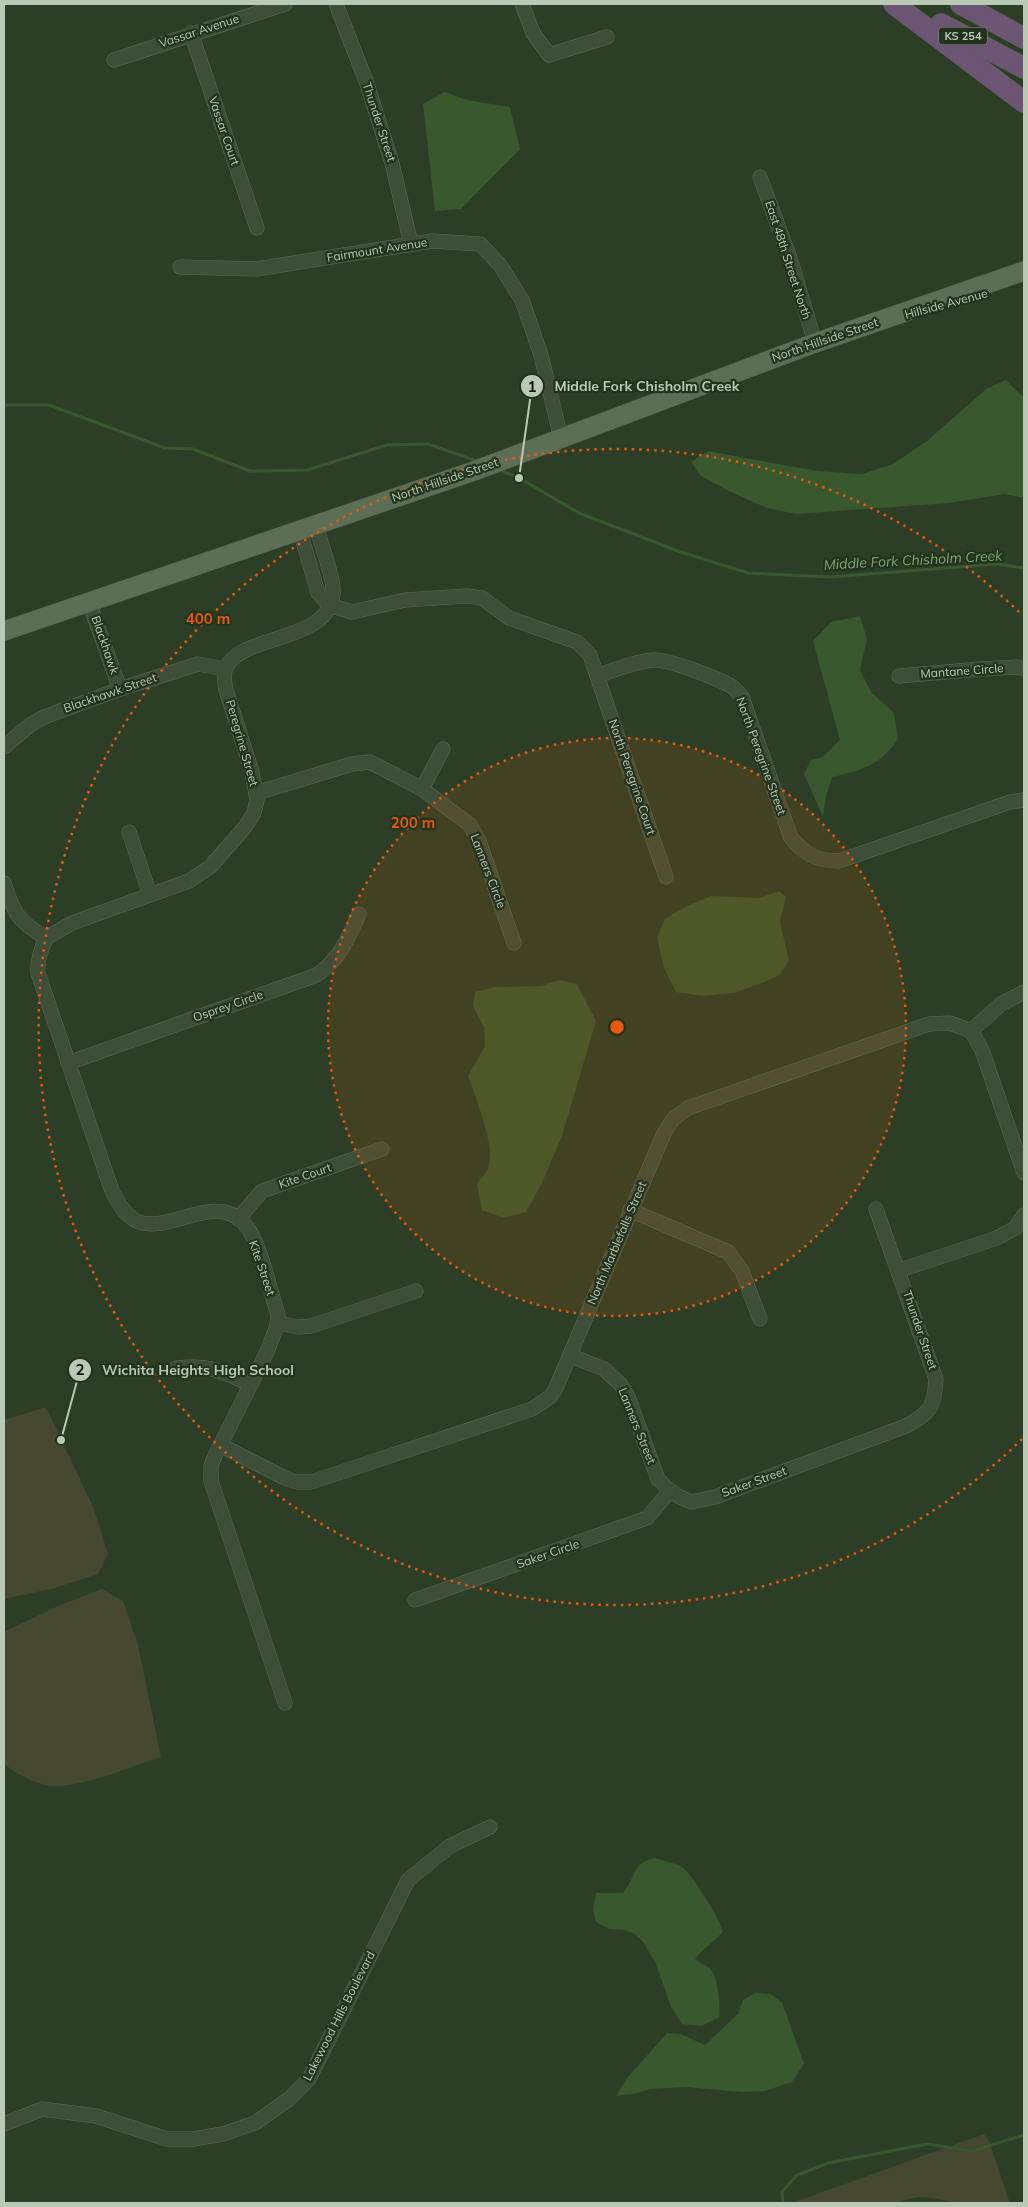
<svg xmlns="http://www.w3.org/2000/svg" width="1028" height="2207" font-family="Mulish,sans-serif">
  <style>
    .green { fill: #474831 }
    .water { fill: #39582e }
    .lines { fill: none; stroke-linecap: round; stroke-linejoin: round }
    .stream { stroke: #39582e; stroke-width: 3 }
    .minor-casing { stroke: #5c6c57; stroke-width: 15 }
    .major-casing { stroke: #4a5a45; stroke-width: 20 }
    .highway-casing { stroke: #495944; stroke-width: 22 }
    .minor { stroke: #3e4e39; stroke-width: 14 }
    .major { stroke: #5d6e57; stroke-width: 19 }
    .highway { stroke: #6d5674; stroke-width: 21 }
    .ring { fill: none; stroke: #e8590c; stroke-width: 2.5; stroke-dasharray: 2.5 5 }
    .labels { text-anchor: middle; stroke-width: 4.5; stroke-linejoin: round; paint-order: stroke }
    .shield { fill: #23331e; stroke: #8d9c88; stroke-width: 1 }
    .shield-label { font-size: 11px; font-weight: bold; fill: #bac9b5 }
    .street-label { font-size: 12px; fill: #bac9b5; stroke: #23331e }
    .water-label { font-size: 14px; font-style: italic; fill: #7ea76e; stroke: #23331e }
    .centre { fill: #e8590c; stroke: #23331e; stroke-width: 2.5 }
    .ring-label { font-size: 15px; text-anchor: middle; font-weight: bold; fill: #e8590c; stroke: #23331e; stroke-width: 4.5; stroke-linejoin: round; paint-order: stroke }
    .leader { fill: none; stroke: #bac9b5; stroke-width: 2 }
    .callout-dot { fill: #bac9b5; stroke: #23331e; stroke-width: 2 }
    .mark-label { font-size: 15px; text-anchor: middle; font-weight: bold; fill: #111 }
    .callout-label { font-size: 14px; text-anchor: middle; font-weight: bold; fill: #bac9b5; stroke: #23331e; stroke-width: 4.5; stroke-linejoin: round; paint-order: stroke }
  </style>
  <rect width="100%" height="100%" fill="#2c3e25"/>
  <g class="green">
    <path d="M46,1407L94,1509L108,1554L98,1574L55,1588L4,1599V1420Z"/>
    <path d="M102,1589L123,1601L138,1645L161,1757C132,1766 86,1786 56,1786C37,1786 19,1775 4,1764V1632L58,1606Z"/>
    <path d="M984,2134L989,2141L1010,2203C995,2203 978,2205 963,2203C937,2201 925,2191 897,2203H792Z"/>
  </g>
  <g class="water">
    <path d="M445,92L467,100L510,107L520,149L461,209L435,211L423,104Z"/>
    <path d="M1006,380L1024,398V498L1005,494L949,503L796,514L767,508L729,491L701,476L691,462L708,451L817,471L862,474L893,464L927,441L986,389Z"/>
    <path d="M860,616L867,639L860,670L871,692L894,713L898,739C882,764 861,771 832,777L826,796L823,817L804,774L811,760L823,757L840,740L813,641L831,622Z"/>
    <path d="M779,891L786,897L780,922L789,961L780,975L762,983L734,993L702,996L676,992L664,968L657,937L665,919L687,906L711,896L759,898Z"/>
    <path d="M560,980L577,984L596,1021L562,1136L542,1183L526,1212L504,1218L482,1210L477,1184C480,1179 486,1174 488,1168C497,1150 475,1096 468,1076L485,1046L484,1027L473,1006L475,992L495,987L541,986Z"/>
    <path d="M655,1858C663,1861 675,1863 682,1867C692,1874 720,1919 723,1931C715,1942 703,1948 695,1959C700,1963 707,1965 711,1970C718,1978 721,2007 719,2017L702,2026L682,2024L671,2007L656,1964L644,1943L635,1934L625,1930L609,1929L596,1922L593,1910L596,1893H623C636,1877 632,1863 655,1858Z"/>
    <path d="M755,1993L770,1994L782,2002L804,2064L792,2082L765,2091L742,2092L685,2087L650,2089L634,2094L616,2096L627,2078L667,2033L681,2034L705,2045L738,2014L743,2000Z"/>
  </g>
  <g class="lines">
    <g class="stream">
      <path d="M4,405H49L165,448L193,449L250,471L307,470L387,445L428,444L480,462"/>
      <path d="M499,470L519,478L579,513L678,551L748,573L830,577L997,564L1024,568"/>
      <path d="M783,2203L782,2192L797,2175L828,2163L927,2144L972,2151L1024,2135"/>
    </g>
    <defs>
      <g id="minor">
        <path d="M336,4L366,81L392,163L411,244"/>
        <path d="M522,4L533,33L549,55L607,37"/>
        <path d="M191,33L257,228"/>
        <path d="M114,60L285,4"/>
        <path d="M760,177L791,261L815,343"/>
        <path d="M180,267L256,269L432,241L480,244L500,265L522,300L541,355L561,438"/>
        <path d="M300,531L318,593L329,605"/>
        <path d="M89,602L120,689"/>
        <path d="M329,605L352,612L405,600L467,596L482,598L509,618L577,642L590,655L597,676C615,670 635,661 654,660C668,659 717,678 731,686C735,688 738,693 742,697L791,838C806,855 817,861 839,861L1010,802L1024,800"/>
        <path d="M597,676L666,877"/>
        <path d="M899,676L980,669L1018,667L1024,669"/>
        <path d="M4,747L30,725L44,717L120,689L198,664L225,669"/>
        <path d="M422,789L443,749"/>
        <path d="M256,793L352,764L370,762L422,789L470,825L479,841L514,943"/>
        <path d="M129,832L150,895"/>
        <path d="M4,883C14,914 18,921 46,938"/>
        <path d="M46,938C41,950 37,960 38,973L112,1191C118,1203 126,1217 139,1222C170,1233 214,1193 243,1222C260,1239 270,1291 278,1315L277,1326L267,1352L214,1458L211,1466V1481L285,1703"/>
        <path d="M46,938L72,923L189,881L210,867L245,827L254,813L257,800L252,772L226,690C225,684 223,678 225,671C235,632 337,645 333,588C332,572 320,542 316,525"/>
        <path d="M971,1031L982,1050L1024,1173"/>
        <path d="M68,1063L317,975C341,957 347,940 359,914"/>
        <path d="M630,1210L728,1252L742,1271L760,1319"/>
        <path d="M238,1219L262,1191L382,1149"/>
        <path d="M900,1270L997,1238L1015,1228L1024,1215"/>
        <path d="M277,1323L298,1327L311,1326L416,1291"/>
        <path d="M571,1356L604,1369L621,1385L628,1397L658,1479L667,1488L678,1496L691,1502L715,1497L906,1426C931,1412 934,1408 936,1379L876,1209"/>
        <path d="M176,1368C210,1364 220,1371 250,1384"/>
        <path d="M220,1445L285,1478L297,1482H311L532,1409L550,1397L555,1390L664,1133L673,1119L688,1108L929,1024L950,1023L971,1031L1001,1004L1024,992"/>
        <path d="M415,1600L647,1518L670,1491"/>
        <path d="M4,2124L42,2109L96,2116L167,2139H193L223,2134L255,2123L289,2099L309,2079L408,1880L450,1846L490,1827"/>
      </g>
      <path id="major" d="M4,631L474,471L815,343L1024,271"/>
      <g id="highway">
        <path d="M894,4L1024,102"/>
        <path d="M961,4L1024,38"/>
        <path d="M941,24L1024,68"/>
      </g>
    </defs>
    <use href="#minor" class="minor-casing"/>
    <use href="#major" class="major-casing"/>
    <use href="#highway" class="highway-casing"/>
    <use href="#minor" class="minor"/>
    <use href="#major" class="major"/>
    <use href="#highway" class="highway"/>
  </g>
  <circle cx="617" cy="1027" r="289" fill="#e8590c" fill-opacity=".12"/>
  <g class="ring">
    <circle cx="617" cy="1027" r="289"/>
    <path d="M1022 1439A578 578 0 1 1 1022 615"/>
  </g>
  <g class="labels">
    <rect class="shield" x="939" y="27.5" width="48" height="17" rx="4"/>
    <g class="shield-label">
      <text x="963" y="40">KS 254</text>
    </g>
    <g class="street-label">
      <text transform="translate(199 31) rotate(-18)" y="4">Vassar Avenue</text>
      <text transform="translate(379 122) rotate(72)" y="4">Thunder Street</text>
      <text transform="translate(224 131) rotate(71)" y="4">Vassar Court</text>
      <text transform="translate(377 250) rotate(-9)" y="4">Fairmount Avenue</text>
      <text transform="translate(788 260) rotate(72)" y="4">East 48th Street North</text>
      <text transform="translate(946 304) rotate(-15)" y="4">Hillside Avenue</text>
      <text transform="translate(825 340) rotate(-19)" y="4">North Hillside Street</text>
      <text transform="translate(445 480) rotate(-19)" y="4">North Hillside Street</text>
      <text transform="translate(105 645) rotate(71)" y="4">Blackhawk</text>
      <text transform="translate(962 671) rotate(-4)" y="4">Mantane Circle</text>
      <text transform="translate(110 693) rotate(-19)" y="4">Blackhawk Street</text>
      <text transform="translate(242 743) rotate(74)" y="4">Peregrine Street</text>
      <text transform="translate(761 756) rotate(70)" y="4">North Peregrine Street</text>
      <text transform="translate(632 777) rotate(71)" y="4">North Peregrine Court</text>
      <text transform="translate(488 871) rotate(69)" y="4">Lanners Circle</text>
      <text transform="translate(228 1006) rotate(-19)" y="4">Osprey Circle</text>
      <text transform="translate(305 1176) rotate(-19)" y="4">Kite Court</text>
      <text transform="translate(617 1243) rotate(-67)" y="4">North Marblefalls Street</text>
      <text transform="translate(262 1268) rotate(71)" y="4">Kite Street</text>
      <text transform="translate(920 1330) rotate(71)" y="4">Thunder Street</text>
      <text transform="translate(637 1426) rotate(68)" y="4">Lanners Street</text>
      <text transform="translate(754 1482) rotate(-20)" y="4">Saker Street</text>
      <text transform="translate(548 1554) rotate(-19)" y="4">Saker Circle</text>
      <text transform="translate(339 2016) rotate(-63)" y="4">Lakewood Hills Boulevard</text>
    </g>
    <g class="water-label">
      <text transform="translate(913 560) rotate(-3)" y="5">Middle Fork Chisholm Creek</text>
    </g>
  </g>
  <circle cx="617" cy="1027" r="8" class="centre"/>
  <g class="ring-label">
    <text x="208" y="624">400 m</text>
    <text x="413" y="828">200 m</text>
  </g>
  <path class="leader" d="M519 478L532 386M61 1440L80 1370"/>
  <g class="callout-dot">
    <circle cx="519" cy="478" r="5"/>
    <circle cx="61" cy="1440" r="5"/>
    <circle cx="532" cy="386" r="12"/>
    <circle cx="80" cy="1370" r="12"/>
  </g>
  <g class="mark-label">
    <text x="532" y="392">1</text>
    <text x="80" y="1375">2</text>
  </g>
  <g class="callout-label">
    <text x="647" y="391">Middle Fork Chisholm Creek</text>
    <text x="198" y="1375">Wichita Heights High School</text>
  </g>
  <rect width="1028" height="2207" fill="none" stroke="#bac9b5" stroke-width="10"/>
</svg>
